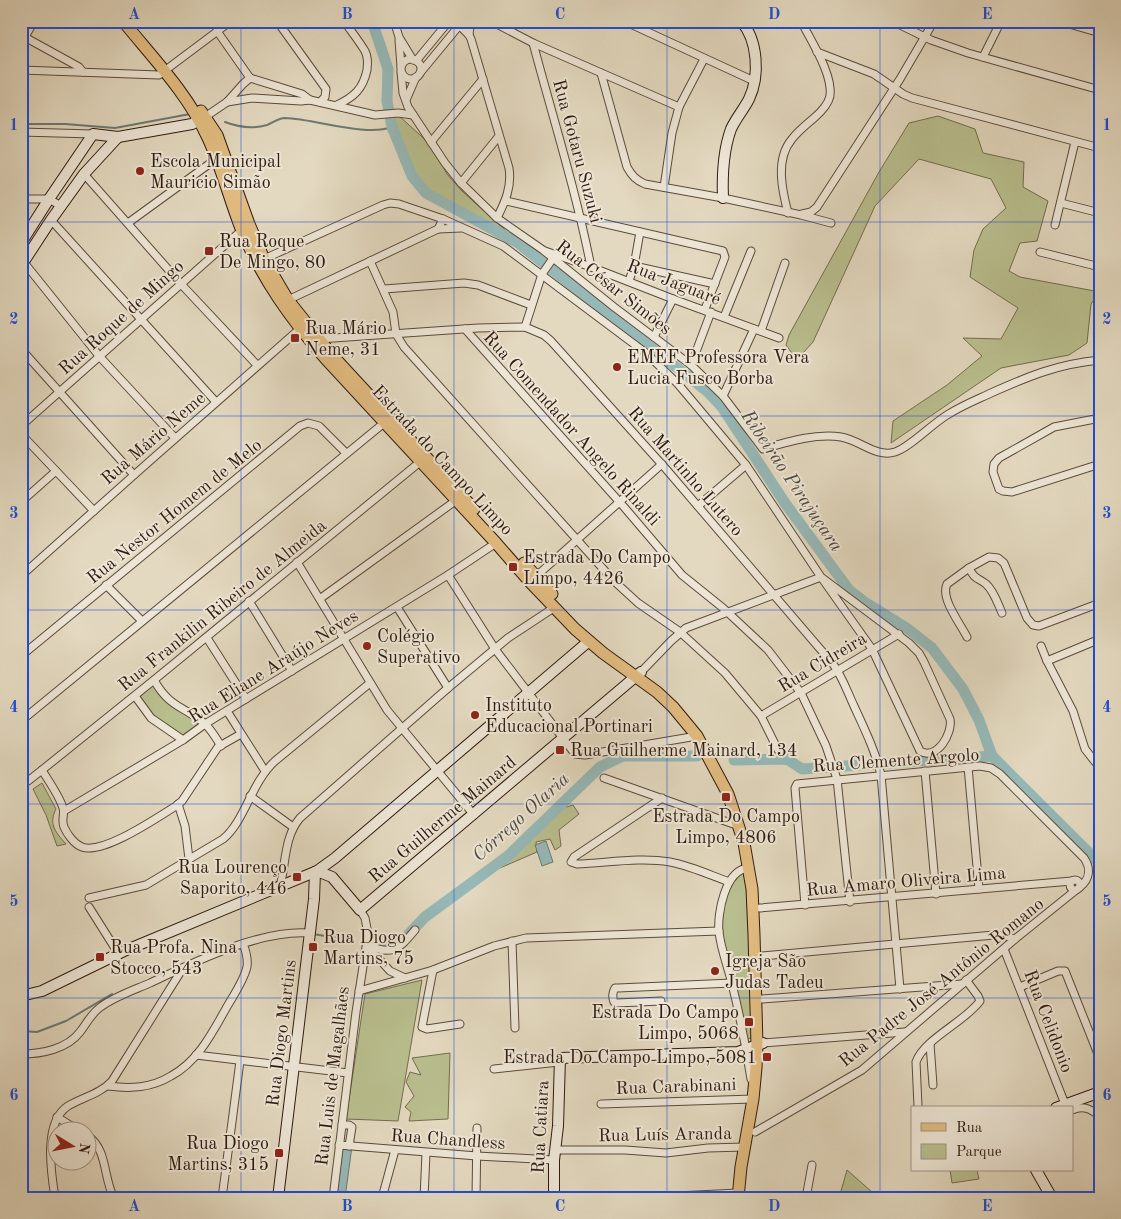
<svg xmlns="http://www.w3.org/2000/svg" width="1121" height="1219" font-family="'Old Standard TT',serif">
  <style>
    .green { fill: #b9be8e; stroke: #746c4e }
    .water { fill: #96b9b8; stroke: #6d7974 }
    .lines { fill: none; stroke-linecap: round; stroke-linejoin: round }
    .stream { stroke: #6d7974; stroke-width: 2 }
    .river { stroke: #96b9b8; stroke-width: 11 }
    .street-casing { stroke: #5c4a3a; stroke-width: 9 }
    .secondary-casing { stroke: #2f1a0e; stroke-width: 12 }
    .primary-casing { stroke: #2f1a0e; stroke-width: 13 }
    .street { stroke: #ede6d6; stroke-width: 7 }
    .secondary { stroke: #ede6d6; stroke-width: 10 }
    .primary { stroke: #e2bc80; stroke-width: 11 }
    .grid { fill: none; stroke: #1d4ed8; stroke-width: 1; stroke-opacity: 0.55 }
    .poi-dot { fill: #8f2418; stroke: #ede6d6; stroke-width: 2 }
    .labels { text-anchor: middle; stroke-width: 4; stroke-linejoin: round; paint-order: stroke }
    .street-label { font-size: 18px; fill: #2f1a0e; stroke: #ede6d6 }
    .poi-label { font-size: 18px; fill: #2f1a0e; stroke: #ede6d6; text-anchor: start }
    .water-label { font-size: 19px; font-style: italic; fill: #4e4a41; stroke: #ede6d6 }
    .neatline { fill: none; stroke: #1d4ed8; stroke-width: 2 }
    .grid-label { font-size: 16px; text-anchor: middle; font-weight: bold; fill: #1d4ed8 }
  </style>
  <rect width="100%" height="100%" fill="#e3d9c0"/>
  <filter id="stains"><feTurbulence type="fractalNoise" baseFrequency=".004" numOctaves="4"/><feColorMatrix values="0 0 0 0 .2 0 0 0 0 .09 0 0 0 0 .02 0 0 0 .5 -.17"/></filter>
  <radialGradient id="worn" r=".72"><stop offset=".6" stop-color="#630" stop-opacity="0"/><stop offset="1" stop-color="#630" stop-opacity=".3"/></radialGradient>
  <g class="green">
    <path d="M397,114L431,145L447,174L462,191L506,231L457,210L427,188L408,167L397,132L390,118Z"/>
    <path d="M938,116L975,129L983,153L1024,162L1023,187L1048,201L1037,241L1020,243L1009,271L1020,277L1100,292L1091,304L1087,343L1069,355L1001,368L891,443L893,421L947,385L982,356L963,338L1001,339L1018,308L970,277L974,250L983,229L1006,208L991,179L919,159L875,206L813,342L803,353L794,356L786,345L789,335L879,172L909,123Z"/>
    <path d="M153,683L201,722L180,738L157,722L139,698Z"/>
    <path d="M42,783L56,809C48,824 56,833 66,844L57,846L46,815L33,789Z"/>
    <path d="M573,805L579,814L559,830L561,846L555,850L550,839L536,842L537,852L486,874L498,859L563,808Z"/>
    <path d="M747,868L757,1034L745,1041L725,960L720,914L729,882Z"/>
    <path d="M422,980L398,1121L346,1119L365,994Z"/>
    <path d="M450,1053L448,1119L409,1121L411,1112L405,1107L414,1096L406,1082L410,1072L421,1075L412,1058Z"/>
    <path d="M847,1170L872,1192L900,1193L904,1198H839Z"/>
    <path d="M950,1170H977L979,1179L952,1183Z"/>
  </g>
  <g class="water">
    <path d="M546,841L553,862L542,866L535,845Z"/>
    <path d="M340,1146H352L345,1198H334Z"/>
  </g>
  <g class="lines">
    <g class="stream">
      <path d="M225,122C238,127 253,129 267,125C273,123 278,118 285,118C316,119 365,137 392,127"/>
      <path d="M21,124H65L115,128L190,114"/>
      <path d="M313,934L355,941"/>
      <path d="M21,1031L37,1032L66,1021L112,994"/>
    </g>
    <g class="river">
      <path d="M372,21L388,69L387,101L392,127L412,176L426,193L518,243L708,392L722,407L785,503L849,590L866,603L908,629L932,648L963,689L979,720L992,756L1100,864"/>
      <path d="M734,760L787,759L802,769L992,756"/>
      <path d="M383,945L395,946L405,938L425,917L508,856L600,767L623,756H697"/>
    </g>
    <defs>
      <g id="street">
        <path d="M277,21L326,89L325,97L320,102"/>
        <path d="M394,21L399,37L413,60"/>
        <path d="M455,21L469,35L471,39L509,168C512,187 505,202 497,218"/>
        <path d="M491,21L533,43L679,107"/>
        <path d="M624,21L754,81"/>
        <path d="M892,21L931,40L968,53L1100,90"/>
        <path d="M1059,21L1100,33"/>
        <path d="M217,31L250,78"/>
        <path d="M21,35L79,67L83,72"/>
        <path d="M469,35L470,26L473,21"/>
        <path d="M25,37L34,21"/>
        <path d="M399,40L401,67"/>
        <path d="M533,43C553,118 576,191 591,267"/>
        <path d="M817,52L874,74L903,94L912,98L1100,148"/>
        <path d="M983,57L1001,21"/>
        <circle cx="411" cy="69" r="10"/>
        <path d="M416,61L449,21"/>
        <path d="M21,70L159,75L231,21"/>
        <path d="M401,72L403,93L408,107L445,163L461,183L497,218L543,250L614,307L691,365L723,396L763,449C787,442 816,433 841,437C860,440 876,458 895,452C909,448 932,424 947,415C961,406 976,400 991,393C1029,376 1058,364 1100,360"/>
        <path d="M420,73L463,21"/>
        <path d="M601,73L627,167C632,176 636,180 645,184L723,198L801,215L831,223"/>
        <path d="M250,78L302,94L310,100"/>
        <path d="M406,100L416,77"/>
        <path d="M227,102L252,98L301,101L310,100L375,115L398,113L413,115"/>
        <path d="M337,105C354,97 363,89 367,70C368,63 368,57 365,51C359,41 351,31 344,21"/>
        <path d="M205,117L227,102L243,84L250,78"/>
        <path d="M21,132L93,134"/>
        <path d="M431,142L483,79"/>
        <path d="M84,174L181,284L257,365"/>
        <path d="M461,183L499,136"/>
        <path d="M664,187L672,133L679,107L704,59"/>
        <path d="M21,199H49L61,206"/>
        <path d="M506,201L723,251L725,257L705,309"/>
        <path d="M1061,203L1100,213"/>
        <path d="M788,213C782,190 775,159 792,139C798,131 807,124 814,118C821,112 828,105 830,96C833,74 811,41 801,21"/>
        <path d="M802,214L811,212L817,207L900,79L934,21"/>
        <path d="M51,220L216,402"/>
        <path d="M128,223L216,159"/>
        <path d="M1055,225L1075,142"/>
        <path d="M438,229L461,228"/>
        <path d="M545,251L591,267L673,299L779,338"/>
        <path d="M1040,252L1100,267"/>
        <path d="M264,259L383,205L390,203L399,204L443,219L503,246L646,353L678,384L746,465L821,577L872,649L920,751C937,761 953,733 950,719L924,662L919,653L909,643L821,577L686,628L671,641L641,672"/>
        <path d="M22,260L100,357L175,438"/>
        <path d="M370,261L393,312L396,334L404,347L614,581L638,603L680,632L725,673L761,716L778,750"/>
        <path d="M634,266L715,284"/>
        <path d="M629,281L634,266L640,232"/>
        <path d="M384,289L464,283L478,285L531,305"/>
        <path d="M288,300L438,229L443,219"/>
        <path d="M724,317L751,251"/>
        <path d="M525,327L542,274L554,257"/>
        <path d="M465,329L624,507L682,575L723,608L768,650L801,693L826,746L837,779L850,902"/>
        <path d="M761,331L785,263"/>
        <path d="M654,337L673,299"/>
        <path d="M319,339L478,328L525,327L544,335L551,341L666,469L833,664C842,676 847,691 854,706C864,728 875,750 881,775L900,989"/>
        <path d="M21,349L134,475"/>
        <path d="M691,365L711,312"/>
        <path d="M723,396L754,329"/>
        <path d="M1100,418L1054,427L999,458L994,464L993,472L999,489L1003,491L1012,492L1100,464"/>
        <path d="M21,426L242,230"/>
        <path d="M21,434L94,511"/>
        <path d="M21,502L56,471"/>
        <path d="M698,506L746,465"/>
        <path d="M297,562L387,710L474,815"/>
        <path d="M969,568C975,580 977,577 986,584C994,591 998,604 1002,613"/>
        <path d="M448,575L495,649L575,754L585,755L697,736"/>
        <path d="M21,576L134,475L303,326"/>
        <path d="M533,579L662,464"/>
        <path d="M106,585L142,621"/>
        <path d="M321,598L458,499"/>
        <path d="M249,601L292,671"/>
        <path d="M397,607L448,688"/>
        <path d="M967,637C960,623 940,598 947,584L969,568L989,557L998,558L1004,563L1027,618L1033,625L1039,626L1100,603"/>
        <path d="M207,638L246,699"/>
        <path d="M1041,646L1047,661L1073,711L1085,749L1100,768"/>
        <path d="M21,656L300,426L308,423L319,426L346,453"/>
        <path d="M1047,661L1100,639"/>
        <path d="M154,680C169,707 183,706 204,723C211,729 216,738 221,746"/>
        <path d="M135,696L151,718L183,740"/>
        <path d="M227,711L265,771"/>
        <path d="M761,716L899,634"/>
        <path d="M21,721L384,423"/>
        <path d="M968,767L979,889"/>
        <path d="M42,770C49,782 59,795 63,808C65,814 61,820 64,827C67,834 74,844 82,847C103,855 158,817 176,806L182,801L218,747L241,734"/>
        <path d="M925,771L936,894"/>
        <path d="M604,778L739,826"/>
        <path d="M21,780L28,781L42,770L154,680L420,462"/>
        <path d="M250,796L293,827"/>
        <path d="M662,798L574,857L571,862L577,864C607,863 640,857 670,862C691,866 710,875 729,882"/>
        <path d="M178,804L185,826L189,859"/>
        <path d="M64,811L183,740L205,724L448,575L496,543"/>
        <path d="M749,868C725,869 717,914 719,932C721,950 728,967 732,984C740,1016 746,1047 751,1079"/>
        <circle cx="1075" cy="885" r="5"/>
        <path d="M280,887C286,863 284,837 300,818L448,688L508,638L555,607"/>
        <path d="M89,898L146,885L223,839C245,821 251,783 275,761L370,683"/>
        <path d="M805,905L795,788L797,784L980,766L991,768L1000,774L1084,858C1091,868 1090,879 1080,887"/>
        <path d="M89,907L118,953"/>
        <path d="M760,908L1072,881"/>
        <path d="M512,941L515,1028"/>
        <path d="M367,945C393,956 398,950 415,930"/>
        <path d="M368,947L390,971L405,978"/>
        <path d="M1004,949L1065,1104"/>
        <path d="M762,956L994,935L1006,936L1015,939"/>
        <path d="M433,970L422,1027L427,1029L460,1024"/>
        <path d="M1020,987L1058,971H1065L1100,1059"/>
        <path d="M359,991L433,970L494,946L526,938L719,931"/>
        <path d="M762,999L962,984"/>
        <path d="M661,1001L617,1003L614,1002C612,997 612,993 615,988H618L732,983"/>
        <path d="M763,1043L905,1032"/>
        <path d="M930,1044L933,1085"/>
        <path d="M21,1054C42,1054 67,1049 80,1032C87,1023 92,1012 102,1006C116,996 134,990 150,983C194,962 259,930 308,933"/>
        <path d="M196,1055L348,1073"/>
        <path d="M494,1069L559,1062"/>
        <path d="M108,1086C131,1089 151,1088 171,1076C199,1061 213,1031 228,1005C235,993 244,980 247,967C248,959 246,951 243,944"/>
        <path d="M601,1104L753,1099"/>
        <path d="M918,1106L916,1062C924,1039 966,1021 980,1001L978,996L966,980"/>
        <path d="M1072,1110C1084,1105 1090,1109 1100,1116"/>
        <path d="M57,1117L81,1132"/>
        <path d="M342,1125H349L352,1127L349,1146"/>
        <path d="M755,1132L862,1070L1015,939L1076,890"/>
        <path d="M88,1136C108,1150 103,1178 114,1198"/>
        <path d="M339,1145L477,1156L554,1160"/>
        <path d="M555,1150H625L666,1153L708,1148L745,1147"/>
        <path d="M55,1198C51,1172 43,1122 68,1106C83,1097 100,1094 112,1081L183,968"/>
        <path d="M222,1198L240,1061"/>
        <path d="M333,1198L356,1012L368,934L365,918L360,910"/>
        <path d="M382,1198L395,1150"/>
        <path d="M424,1198L426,1153"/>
        <path d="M476,1198L477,1128"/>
        <path d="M636,1198L738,1193"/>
        <path d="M806,1198L812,1165"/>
      </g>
      <g id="secondary">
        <path d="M723,198C722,174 723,151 731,129C736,118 744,109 749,99C760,76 758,40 741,21"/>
        <path d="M21,243L49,199L93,134L118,137L192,124L205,117"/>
        <path d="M21,266L51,220L84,174L118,137"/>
        <path d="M317,871L332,877L360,910L641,672"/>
        <path d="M21,996L42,991L124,951L317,871L335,858L589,641"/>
        <path d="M1056,1108L1100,1092"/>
        <path d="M1036,1170L1052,1198"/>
        <path d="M278,1198L314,899L315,872"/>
        <path d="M554,1198V1160L558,1126L560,1058L738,1052L763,1043"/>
      </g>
      <g id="primary">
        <path d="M123,21C153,58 188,94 208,138C222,168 230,201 242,231C263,280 290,318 325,358L496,543L530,582L575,629L603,653L657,692L673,707L697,736L728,794L744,843L752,889L754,935L757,1045L756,1068L753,1099L741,1167L738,1198"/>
        <path d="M201,111L217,135L249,224L264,259L288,300L331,354L474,509"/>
        <path d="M524,563L552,594"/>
      </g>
    </defs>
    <use href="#street" class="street-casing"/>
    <use href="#secondary" class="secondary-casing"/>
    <use href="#primary" class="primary-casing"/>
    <use href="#street" class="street"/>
    <use href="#secondary" class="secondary"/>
    <use href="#primary" class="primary"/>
  </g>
  <path class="grid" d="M241,21V1198M454,21V1198M667,21V1198M880,21V1198M21,222H1100M21,416H1100M21,610H1100M21,804H1100M21,998H1100"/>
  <g class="poi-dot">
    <circle cx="140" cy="171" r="5"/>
    <rect x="204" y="246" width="10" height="10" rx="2.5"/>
    <rect x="290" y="333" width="10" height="10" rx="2.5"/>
    <circle cx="617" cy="367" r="5"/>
    <rect x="508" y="562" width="10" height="10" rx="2.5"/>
    <circle cx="367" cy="646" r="5"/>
    <circle cx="475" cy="715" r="5"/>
    <rect x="555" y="745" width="10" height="10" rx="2.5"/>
    <rect x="721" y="792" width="10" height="10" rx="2.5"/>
    <rect x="292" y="872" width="10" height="10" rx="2.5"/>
    <rect x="308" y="942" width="10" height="10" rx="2.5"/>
    <rect x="95" y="952" width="10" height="10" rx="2.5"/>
    <circle cx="715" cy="971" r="5"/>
    <rect x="744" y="1017" width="10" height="10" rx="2.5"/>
    <rect x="762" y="1052" width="10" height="10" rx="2.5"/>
    <rect x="274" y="1148" width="10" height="10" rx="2.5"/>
  </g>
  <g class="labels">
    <g class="street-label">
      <text transform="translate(578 151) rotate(75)" y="6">Rua Gotaru Suzuki</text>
      <text transform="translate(674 282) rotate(21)" y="6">Rua Jaguaré</text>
      <text transform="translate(614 287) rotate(38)" y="6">Rua César Simões</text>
      <text transform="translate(121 317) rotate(-42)" y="6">Rua Roque de Mingo</text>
      <text transform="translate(572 428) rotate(48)" y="6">Rua Comendador Angelo Rinaldi</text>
      <text transform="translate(153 438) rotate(-41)" y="6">Rua Mário Neme</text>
      <text transform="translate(443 460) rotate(47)" y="6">Estrada do Campo Limpo</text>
      <text transform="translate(686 471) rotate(49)" y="6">Rua Martinho Lutero</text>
      <text transform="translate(174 511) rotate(-39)" y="6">Rua Nestor Homem de Melo</text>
      <text transform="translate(222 605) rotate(-39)" y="6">Rua Frankilin Ribeiro de Almeida</text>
      <text transform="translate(822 662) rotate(-31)" y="6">Rua Cidreira</text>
      <text transform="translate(273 666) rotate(-32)" y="6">Rua Eliane Araújo Neves</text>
      <text transform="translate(896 760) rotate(-4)" y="6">Rua Clemente Argolo</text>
      <text transform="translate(442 819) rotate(-40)" y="6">Rua Guilherme Mainard</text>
      <text transform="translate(906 881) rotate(-5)" y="6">Rua Amaro Oliveira Lima</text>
      <text transform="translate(941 982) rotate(-39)" y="6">Rua Padre José Antônio Romano</text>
      <text transform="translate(1049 1021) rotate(69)" y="6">Rua Celidonio</text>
      <text transform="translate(281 1033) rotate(-83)" y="6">Rua Diogo Martins</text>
      <text transform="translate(332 1076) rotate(-83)" y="6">Rua Luis de Magalhães</text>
      <text transform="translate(676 1086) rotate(-2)" y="6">Rua Carabinani</text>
      <text transform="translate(540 1127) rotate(-87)" y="6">Rua Catiara</text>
      <text transform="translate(665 1134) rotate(-1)" y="6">Rua Luís Aranda</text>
      <text transform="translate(448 1139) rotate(4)" y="6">Rua Chandless</text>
    </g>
    <g class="poi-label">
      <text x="150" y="167">Escola Municipal<tspan x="150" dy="21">Mauricio Simão</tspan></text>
      <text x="219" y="247">Rua Roque<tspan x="219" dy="21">De Mingo, 80</tspan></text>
      <text x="305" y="334">Rua Mário<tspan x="305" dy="21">Neme, 31</tspan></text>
      <text x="627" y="363">EMEF Professora Vera<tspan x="627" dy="21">Lucia Fusco Borba</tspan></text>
      <text x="523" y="563">Estrada Do Campo<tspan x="523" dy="21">Limpo, 4426</tspan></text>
      <text x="377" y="642">Colégio<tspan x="377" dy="21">Superativo</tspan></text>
      <text x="485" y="711">Instituto<tspan x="485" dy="21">Educacional Portinari</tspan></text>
      <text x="570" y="756">Rua Guilherme Mainard, 134</text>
      <text x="726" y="822" text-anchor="middle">Estrada Do Campo<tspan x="726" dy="21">Limpo, 4806</tspan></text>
      <text x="287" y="873" text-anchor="end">Rua Lourenço<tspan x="287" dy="21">Saporito, 446</tspan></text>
      <text x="323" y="943">Rua Diogo<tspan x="323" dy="21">Martins, 75</tspan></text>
      <text x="110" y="953">Rua Profa. Nina<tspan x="110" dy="21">Stocco, 543</tspan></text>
      <text x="725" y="967">Igreja São<tspan x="725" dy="21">Judas Tadeu</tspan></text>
      <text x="739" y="1018" text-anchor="end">Estrada Do Campo<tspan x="739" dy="21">Limpo, 5068</tspan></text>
      <text x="757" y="1063" text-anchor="end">Estrada Do Campo Limpo, 5081</text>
      <text x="269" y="1149" text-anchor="end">Rua Diogo<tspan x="269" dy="21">Martins, 315</tspan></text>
    </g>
    <g class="water-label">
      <text transform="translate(793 480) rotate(56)" y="7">Ribeirão Pirajuçara</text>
      <text transform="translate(520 816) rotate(-42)" y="7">Córrego Olaria</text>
    </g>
  </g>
  <rect width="1121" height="1219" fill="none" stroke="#e3d9c0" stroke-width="55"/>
  <rect x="911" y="1106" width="162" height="65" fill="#ede6d6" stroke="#a19486"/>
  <rect x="921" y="1123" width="25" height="8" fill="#e2bc80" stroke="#a19486"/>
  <text x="956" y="1132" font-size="15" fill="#2f1a0e">Rua</text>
  <rect x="921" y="1144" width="25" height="15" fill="#b9be8e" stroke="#a19486"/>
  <text x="956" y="1156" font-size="15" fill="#2f1a0e">Parque</text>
  <g transform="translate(72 1146) rotate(100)"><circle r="24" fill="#ede6d6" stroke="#a19486"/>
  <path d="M0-4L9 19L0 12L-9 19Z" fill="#8f2418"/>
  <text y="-8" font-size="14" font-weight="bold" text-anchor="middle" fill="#2f1a0e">N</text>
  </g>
  <rect x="28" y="28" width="1066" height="1164" class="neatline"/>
  <g class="grid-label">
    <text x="134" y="19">A</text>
    <text x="347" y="19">B</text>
    <text x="560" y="19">C</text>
    <text x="774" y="19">D</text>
    <text x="987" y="19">E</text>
    <text x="14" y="130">1</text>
    <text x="1107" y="130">1</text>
    <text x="14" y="324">2</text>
    <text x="1107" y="324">2</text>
    <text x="14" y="518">3</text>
    <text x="1107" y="518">3</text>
    <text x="14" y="712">4</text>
    <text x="1107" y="712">4</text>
    <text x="14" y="906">5</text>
    <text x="1107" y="906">5</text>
    <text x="14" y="1100">6</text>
    <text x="1107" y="1100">6</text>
    <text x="134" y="1211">A</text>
    <text x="347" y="1211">B</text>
    <text x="560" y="1211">C</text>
    <text x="774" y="1211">D</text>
    <text x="987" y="1211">E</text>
  </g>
  <rect width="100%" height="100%" filter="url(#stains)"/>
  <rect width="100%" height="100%" fill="url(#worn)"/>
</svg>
